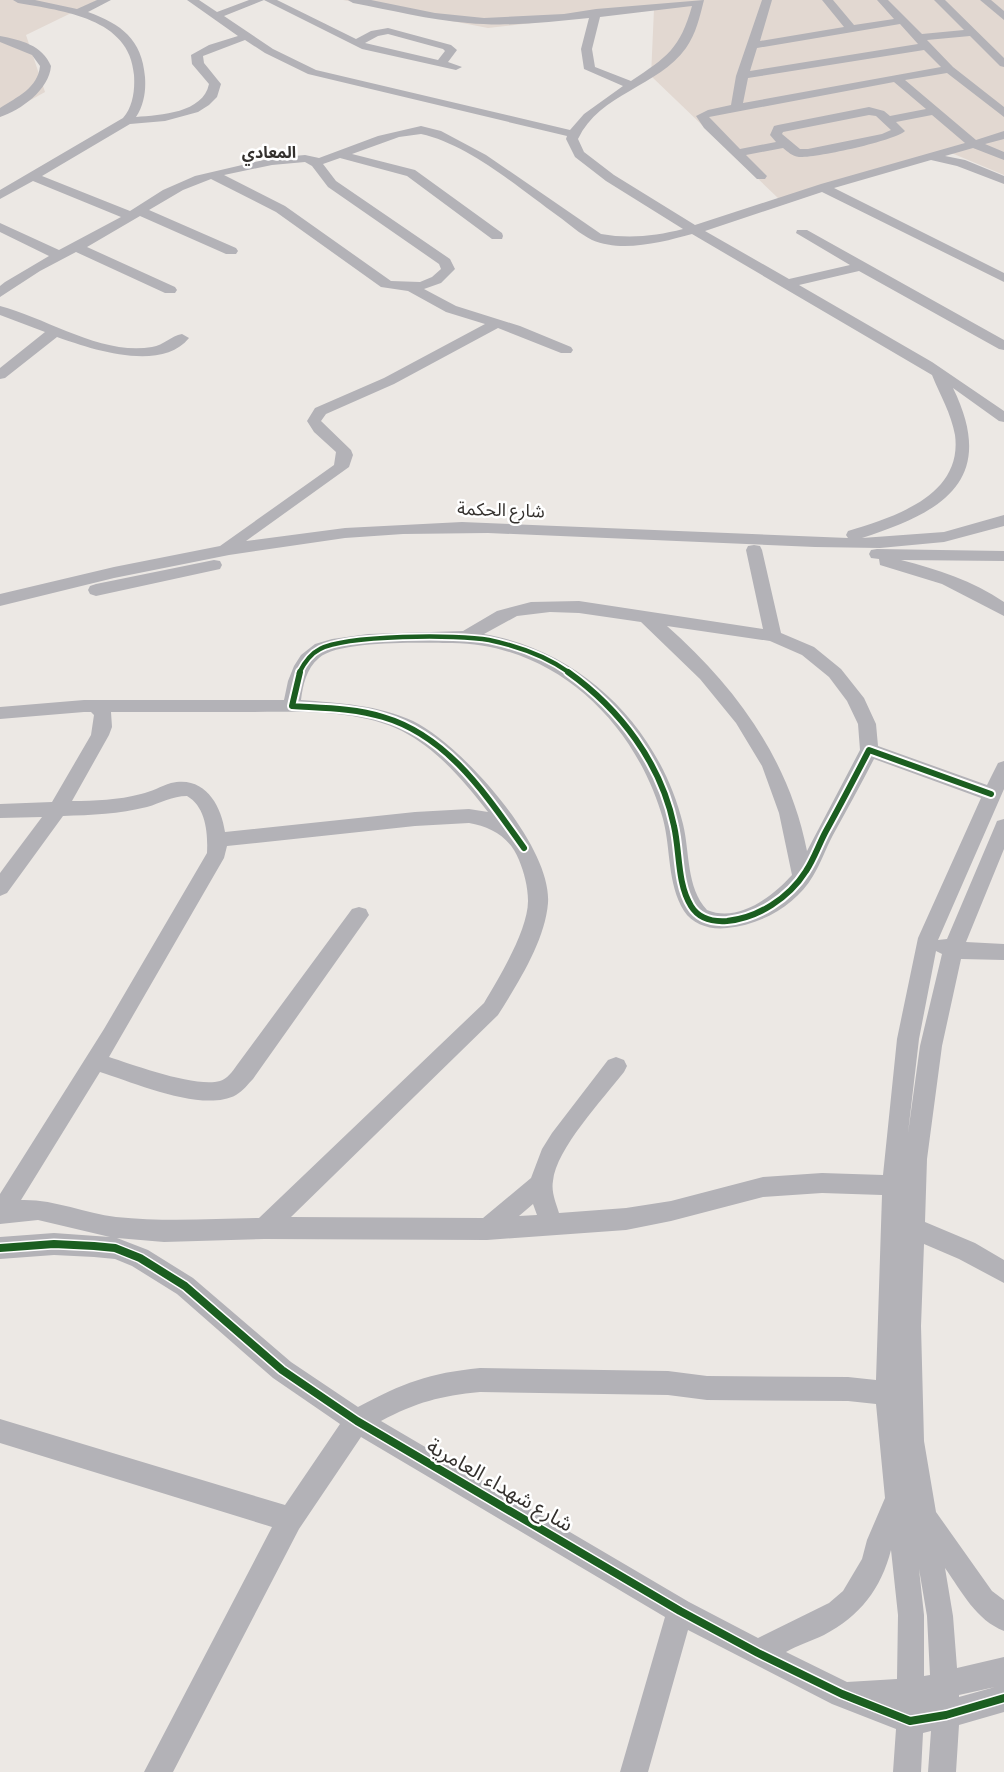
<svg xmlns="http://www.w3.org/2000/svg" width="1004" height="1772" font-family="'PT Sans Narrow','Noto Sans Arabic',sans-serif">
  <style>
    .built { fill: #e2d8d1 }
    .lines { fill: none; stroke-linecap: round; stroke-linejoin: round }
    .minor { fill: #b3b2b7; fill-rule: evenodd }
    .cycleway-far2-casing { stroke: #fff; stroke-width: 8 }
    .cycleway-far1-casing { stroke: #fff; stroke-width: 10 }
    .cycleway-casing { stroke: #fff; stroke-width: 11 }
    .cycleway-far2 { stroke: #1b5e20; stroke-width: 4.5 }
    .cycleway-far1 { stroke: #1b5e20; stroke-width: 6 }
    .cycleway { stroke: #1b5e20; stroke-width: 8 }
    .labels { text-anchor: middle; stroke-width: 5; stroke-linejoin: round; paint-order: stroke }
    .far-neighbourhood-label { font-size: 16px; font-weight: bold; fill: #34312e; stroke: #fff }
    .street-label { font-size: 18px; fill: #34312e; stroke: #fff }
    .near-street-label { font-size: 21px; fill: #34312e; stroke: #fff }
  </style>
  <rect width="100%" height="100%" fill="#ece8e4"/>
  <g class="built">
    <path d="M0,0H98L26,35L45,92L0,117Z"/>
    <path d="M343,0H1004V175L949,152L779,199L651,76L654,9L488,28Z"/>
  </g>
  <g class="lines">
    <g class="minor">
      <path d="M13,0H35L77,9L97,0H111L88,12C121,24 142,39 145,77C146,91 144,105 136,117C161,115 203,113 209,84L192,64L191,55L209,45L238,36L187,0H199L217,12L249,0H277L356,39L371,31L388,28L451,45L457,50L448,62L462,67L456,70L362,49L264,0L224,16L273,49L316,70L570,130L584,114L623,86L584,69L581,49L589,18C549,22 508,27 468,23C429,20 391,10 353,3L348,0H371L435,13L484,18L564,14L596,9L704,0C700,16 696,34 686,48C658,87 600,93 578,139L584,152L614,175L695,225L821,184L965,143L932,115L896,122L905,131C894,141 816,158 799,157C792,156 788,152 783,148L746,155L767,176L765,179H757L704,128L696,116L708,110L731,105L736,76L762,0H772L760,41L844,27L822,0H833L854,25L894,19L877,0H888L922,34L964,30L934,0H945L1004,58V67L1000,66L970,36L927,40L953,67L1004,107V117L947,73L905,80L976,140L1004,131V139L985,144L1004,152V160L973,148L945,156L965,160L1004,176V184L957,166L931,160L834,188L1004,273V282L822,192L705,231L789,279L850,265L796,233L797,230H807L1004,340V350L999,349L859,271L799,285L932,362L1004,411V422L999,421L953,388C998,480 943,512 862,538L944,532L1004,515V526L944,542L880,548L815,547L488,533L403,534L345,538L229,555L114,578L0,606V594L114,567L220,546L334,465L336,452L314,432L307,421L315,408L384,378L485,324L446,312L408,291L381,287L276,212L211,179L183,190L149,210L236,248L238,251L236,254H226L140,216L87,247L175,287L177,290L175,293H165L76,252L40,271L0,297V286L5,282L49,256L0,232V223L59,250L121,217L33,181L0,199V190L123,118C133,107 135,90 134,75C130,18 63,11 18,3ZM692,6C680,49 667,57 631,81L595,67L592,49L600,17ZM900,24L918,44L750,71L757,48ZM388,34L443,49L445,51L438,60L365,43L378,36ZM245,40L265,53L308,74L567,136L566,139L575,157L606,181L683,229C656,236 629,239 601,234L486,155L441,131L421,126L378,136L319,158L305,155L272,158L195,176L163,190L130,211L42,176L130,124L165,121L198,112L209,105L217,97L221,84L204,63L203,56ZM924,50L941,67L743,103L748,78ZM894,82L926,109L890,116L884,111L869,107L778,125L774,126L770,135L776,142L740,149L709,117ZM869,115L876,116L891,130L882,134L808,149H800L782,134L783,132ZM421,134C468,144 519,188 558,216C569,224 580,234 592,240C622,253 663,242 692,234L932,375C940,395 951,413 955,435C963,496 894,517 848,531L846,535L848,538L462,522L345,528L246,541L349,467L353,455L351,450L321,421L326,414L394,384L498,328L561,353H571L573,350L571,347L520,326L456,306L424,289L441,283L455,269L450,259L336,181L323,164L340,158L407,176L492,239H502L503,236L502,233L415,170L352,154L399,137ZM305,162L312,166L328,187L439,264L441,269L432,277L420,282L391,281L285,206L224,175L272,165Z"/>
      <path d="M980,0H991L1004,11V20Z"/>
      <path d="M0,36C21,40 42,45 51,66C49,90 21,110 0,117V108C17,97 38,88 40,66L32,55L0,42Z"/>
      <path d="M0,306C47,318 102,356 152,347C164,345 171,336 182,334L189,338C161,373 91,349 57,337L5,378L0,379V368L45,332L0,315Z"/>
      <path d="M754,545L760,546L762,550L781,633L814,647L841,669L864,698L876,724L878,746L987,785L998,763L1004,761V789L938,940L947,939L995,826L997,821L1004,819V849L966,942L1004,944V960L961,959L942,1046L927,1159L925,1222L975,1243L1004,1260V1283L959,1259L924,1244L921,1326L924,1441L936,1512L992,1591L1004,1600V1631C976,1620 962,1592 945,1568L953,1616L957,1668L1004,1657V1712L959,1725L956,1772H928L931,1731L923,1733L921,1772H893L896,1729L832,1704L688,1630L648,1772H620L665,1617L361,1437L299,1529L173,1772H144L272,1527L0,1443V1419L285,1505L340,1424L273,1378L177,1294L132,1266L115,1259L94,1257L54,1255L0,1259V1237L54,1233L110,1237L38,1220L0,1224V1194L104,1029L207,853C208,833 206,807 187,796C172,796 161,803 147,807C119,814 92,815 63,816L7,893L0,896V873L42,817L0,818V804L52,802L91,735L94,715L91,712H84L0,719V707L84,700H284L288,681L294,666L301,655L315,644L332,639L368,634L463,631L497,611L531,602L579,601L763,629L746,550L748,546ZM550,612L579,613L641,622L700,679L736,723L762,766L779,813L792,875C772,897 738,923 707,910C686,887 690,853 683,824C659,727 582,651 484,634L517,616ZM667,626L770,641L802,655L829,677L847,701L858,724L860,750L807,851C789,759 735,686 667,626ZM452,643C555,644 636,723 663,819C671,849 667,883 684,911C693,925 711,930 727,928C761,925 796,905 813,876C821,863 826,848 833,835C847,810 861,784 874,759L981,798L918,938L897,1039L883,1175L822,1173L763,1177L671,1201L626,1208L559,1213C556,1203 551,1192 553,1181C556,1149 603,1099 624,1072L627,1066L624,1060L616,1057L608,1060L552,1133L542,1149L531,1178L483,1218L291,1217L498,1015C518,983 545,941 548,903C552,846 462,745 413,721C379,705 339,703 301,700C303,685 306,669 319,658C339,640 423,643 452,643ZM111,712C154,712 197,712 239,712C289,712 357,708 402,731C438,750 463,780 488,812L469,809L415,812L225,832C221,804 204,775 171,783C161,786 151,792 141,794C118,800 95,801 72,801L109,735L112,727ZM469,823C491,827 510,837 519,860C524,872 528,887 528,901C528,930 499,978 484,1003L259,1218C211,1219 164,1222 116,1217C84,1213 54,1199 21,1200L100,1072C135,1083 203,1113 236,1095C243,1091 248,1084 253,1079L369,915L366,909L359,907L352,909L237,1065C233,1071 227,1079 220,1081C196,1088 134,1065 109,1057L224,858L227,846L415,826ZM936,951L942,954L920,1046L908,1133L919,1039ZM822,1193L882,1195L876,1380L848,1377L707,1376L668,1371L480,1368C429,1373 403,1383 358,1407L291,1362L193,1278L148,1250L117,1238L164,1242L264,1239L487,1240L626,1230L671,1221L763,1197ZM533,1204L537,1215L519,1216ZM480,1392L668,1395L707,1400L848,1401L876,1404L885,1498L867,1540L862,1559L843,1591L829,1603L758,1638L689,1602L381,1421C417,1402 440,1396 480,1392ZM891,1550L898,1615L897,1679L847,1682L786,1652C798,1645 811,1641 824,1635C860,1616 881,1589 891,1550ZM919,1569L927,1616L930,1675L924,1676V1615ZM995,1687L959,1697V1695Z"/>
      <path d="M877,549L1004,551V561L901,560C937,569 973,581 1004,602V616L942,584L880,565L879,559L871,558L869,554L871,550Z"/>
      <path d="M214,560L220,561L222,565L220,569L96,596L90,594L88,590L90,586L96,584Z"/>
    </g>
    <defs>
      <path id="cycleway-far2" d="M299,673C304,663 310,654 320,649C346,635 458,634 489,640C517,646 546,656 570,673"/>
      <g id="cycleway-far1">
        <path d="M300,672L292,706C322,708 354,708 383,717C448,736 486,795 524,848"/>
        <path d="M568,672C620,709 661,763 674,826C680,852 677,883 691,906C699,919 713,922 727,921C758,918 789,898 806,871C814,859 819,844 826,831C841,804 855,777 869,750L991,794"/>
      </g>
      <path id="cycleway" d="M0,1248L54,1244L94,1246L115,1248L140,1258L185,1286L282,1370L357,1421L680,1611L758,1653L842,1694L910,1721L946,1715L1004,1698"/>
    </defs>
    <use href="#cycleway-far2" class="cycleway-far2-casing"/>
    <use href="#cycleway-far1" class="cycleway-far1-casing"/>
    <use href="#cycleway" class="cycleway-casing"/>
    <use href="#cycleway-far2" class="cycleway-far2"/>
    <use href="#cycleway-far1" class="cycleway-far1"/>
    <use href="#cycleway" class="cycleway"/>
  </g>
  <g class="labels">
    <g class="far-neighbourhood-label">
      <text x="269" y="158">المعادي</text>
    </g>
    <g class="street-label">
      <text transform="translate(501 510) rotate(2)" y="6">شارع الحكمة</text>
    </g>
    <g class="near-street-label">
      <text transform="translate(500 1485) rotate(30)" y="7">شارع شهداء العامرية</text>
    </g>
  </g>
</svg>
